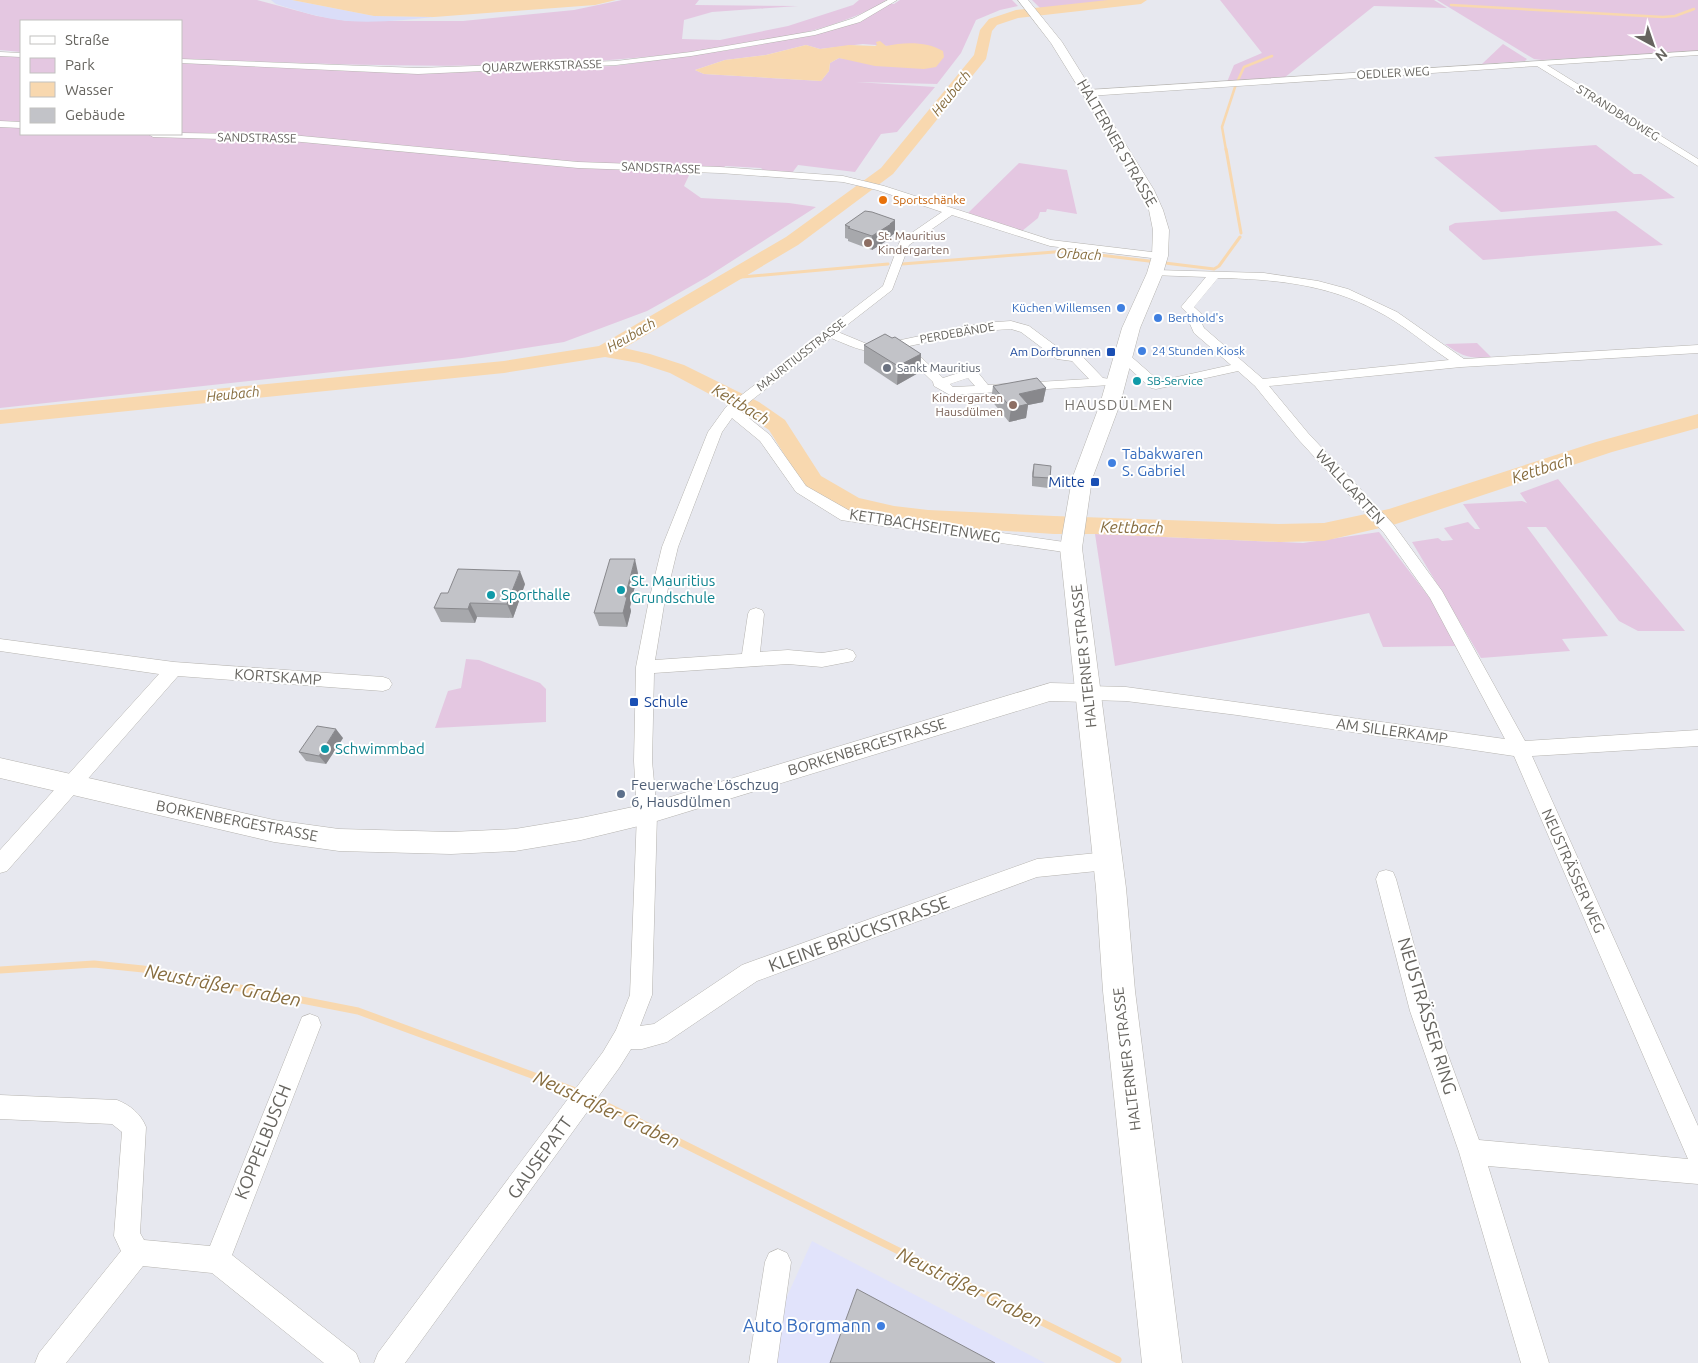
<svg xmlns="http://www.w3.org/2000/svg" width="1698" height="1363" font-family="Ubuntu,sans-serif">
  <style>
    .commercial { fill: #e1e3fb }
    .green { fill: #e4c7e1; fill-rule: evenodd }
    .sand { fill: #daddf8 }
    .water { fill: #f8d8af }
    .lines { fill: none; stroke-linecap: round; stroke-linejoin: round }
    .stream-far2 { stroke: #f8d8af; stroke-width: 2.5 }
    .stream-far1 { stroke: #f8d8af; stroke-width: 3 }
    .stream { stroke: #f8d8af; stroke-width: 7 }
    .river { fill: #f8d8af; fill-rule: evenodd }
    .minor-casing { stroke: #b6b4b0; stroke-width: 1 }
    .tertiary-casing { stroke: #b6b4b0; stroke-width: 1 }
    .secondary-casing { stroke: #b6b4b0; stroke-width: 1 }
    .minor { fill: #fff; fill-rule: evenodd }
    .tertiary { fill: #fff; fill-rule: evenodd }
    .secondary { fill: #fff; fill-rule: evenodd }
    .wall { fill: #a7a8ac }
    .shaded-wall { fill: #88888c }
    .building { fill: #c2c3c8; stroke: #88888c }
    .food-dot { fill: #e8710a; stroke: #fff; stroke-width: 2 }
    .education-dot { fill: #8d6e63; stroke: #fff; stroke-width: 2 }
    .shop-dot { fill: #3f7fe0; stroke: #fff; stroke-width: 2 }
    .transit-dot { fill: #1a4fb4; stroke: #fff; stroke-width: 2 }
    .worship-dot { fill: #6b7280; stroke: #fff; stroke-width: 2 }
    .culture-dot { fill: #0f9aa8; stroke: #fff; stroke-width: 2 }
    .service-dot { fill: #5c6f8a; stroke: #fff; stroke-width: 2 }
    .labels { text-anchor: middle; stroke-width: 4; stroke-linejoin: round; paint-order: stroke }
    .far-street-label { font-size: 12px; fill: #66645f; stroke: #fff }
    .far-food-label { font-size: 12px; fill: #c56008; stroke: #fff; text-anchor: start }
    .far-education-label { font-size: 12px; fill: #785e54; stroke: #fff; text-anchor: start }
    .far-shop-label { font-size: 12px; fill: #366cbe; stroke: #fff; text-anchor: start }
    .far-transit-label { font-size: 12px; fill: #164399; stroke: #fff; text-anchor: end }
    .far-worship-label { font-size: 12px; fill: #5b616d; stroke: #fff; text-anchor: start }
    .far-culture-label { font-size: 12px; fill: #0d838f; stroke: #fff; text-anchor: start }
    .far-water-label { font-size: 14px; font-style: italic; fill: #876d3f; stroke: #fff }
    .street-label { font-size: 15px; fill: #66645f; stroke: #fff }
    .far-quarter-label { font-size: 15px; letter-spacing: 1px; fill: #787570; stroke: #fff }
    .shop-label { font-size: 15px; fill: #366cbe; stroke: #fff; text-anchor: start }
    .transit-label { font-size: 15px; fill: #164399; stroke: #fff; text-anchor: end }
    .culture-label { font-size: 15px; fill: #0d838f; stroke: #fff; text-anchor: start }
    .service-label { font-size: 15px; fill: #4e5e75; stroke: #fff; text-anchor: start }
    .water-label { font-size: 16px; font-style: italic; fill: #876d3f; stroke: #fff }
    .near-street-label { font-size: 18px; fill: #66645f; stroke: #fff }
    .near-shop-label { font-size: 18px; fill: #366cbe; stroke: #fff; text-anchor: end }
    .near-water-label { font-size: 19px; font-style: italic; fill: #876d3f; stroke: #fff }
  </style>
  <rect width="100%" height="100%" fill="#e7e8ef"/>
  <path class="commercial" d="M812,1241L1045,1363H772L780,1312Z"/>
  <g class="green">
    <path d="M0,0H257L317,16L348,21H463L574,10L622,0H699L695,5L798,6L712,12L684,20L682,39L720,40L788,26L853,5L859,0H886L881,4H894L900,0H1012L1018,6L1000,10L976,20L961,53L937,84L856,82L935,87L897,132L881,134L855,172L798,165L792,173L765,172L761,168L725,166L724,168L692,169L684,186L701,198L789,203L816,207L707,277L665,301L647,311L564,342L462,358L0,408V54L21,55V134H181V61L418,71L614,66L736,49L817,33L840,27L873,8C821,34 762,42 705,50C531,74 356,65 181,59V21H21V52L0,50ZM863,44L889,46L902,66L839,58L830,63L829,71L821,81L704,74L695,70L725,60L766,55L806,45L820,49Z"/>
    <path d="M1032,0H1124L1041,9Z"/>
    <path d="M1220,0H1434L1447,8L1374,6L1284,78L1227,82L1234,65L1262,53Z"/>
    <path d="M1437,0H1698V51L1542,60L1534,59Z"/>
    <path d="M1503,44L1527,59L1525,61L1482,64Z"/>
    <path d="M1596,145L1634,174H1641L1675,198L1501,212L1434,157Z"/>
    <path d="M1019,163L1067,170L1077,214L1047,209L1046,212H1040L1038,218L1022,231L968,213Z"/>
    <path d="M1616,211L1663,245L1483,260L1449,230V226L1455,223Z"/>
    <path d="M1477,343L1491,357C1470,359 1463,357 1445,344Z"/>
    <path d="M1558,479L1685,631H1638L1619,621L1546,527H1527L1608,636L1562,639L1570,651L1481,658L1412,542L1438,538L1442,541L1453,540L1444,528L1468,522L1475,529H1480L1463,504L1522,501L1527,503L1520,493Z"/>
    <path d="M1379,532L1433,602L1457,646L1383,647L1369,613L1115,666L1095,534L1303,543Z"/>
    <path d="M466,659L479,660L540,683L546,689V722L435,728L448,691L461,688Z"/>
  </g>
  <path class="sand" d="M271,0H292L374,16L434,17C405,20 377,23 348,21C324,19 299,11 276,4Z"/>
  <g class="water">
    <path d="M292,0H616L595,5L434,17L374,16Z"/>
    <path d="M880,41L886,46C903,42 927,41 943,51L944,57L936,67L924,69L875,66L839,58L830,63L829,71L821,81L704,74L695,70L725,60L766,55L806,45L820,49L849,45L875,46L877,45L876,42Z"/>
  </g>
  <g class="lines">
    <g class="stream-far2">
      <path d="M1451,5L1663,17L1675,16L1694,9"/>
      <path d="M1238,80L1244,67L1272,56"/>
      <path d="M1226,150L1222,127L1236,84"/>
    </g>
    <g class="stream-far1">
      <path d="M1226,149L1241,233"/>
      <path d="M902,264L1067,251L1214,269L1219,266L1240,237"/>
      <path d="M731,278L888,264"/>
    </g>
    <g class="stream">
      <path d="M0,970L94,964L143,969L358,1011L581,1093"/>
      <path d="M591,1098L1118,1360"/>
    </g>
    <path class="river" d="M1108,0H1147L1141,4L1018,18L997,25L992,31L986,59L893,174L798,245L624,348L650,354L684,365L759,402L785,420L821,476L859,498L894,506L928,510L1054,516L1279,524L1324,523L1389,509L1596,442L1698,414V428L1612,452L1393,525L1324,541L1279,542L1096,534H1054L928,526L894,522L852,513L843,511L805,488L769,430L743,412L670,373L639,363L605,357L504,373L0,424V410L504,361L599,346L786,237L881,168L974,55L980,30L989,19L1016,10Z"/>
    <defs>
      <g id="minor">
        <path d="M888,0H897L860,22L815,35L691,56L616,65L418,74L181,63V59L418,68L616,61L691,52L814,31L854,18Z"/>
        <path d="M1698,51V55L1547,65L1698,159V166L1537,66L1088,96L1084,93L1088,90Z"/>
        <path d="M0,52L21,53V57L0,56Z"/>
        <path d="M0,121L21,122V128L0,127Z"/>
        <path d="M181,133L291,135L578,162L720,167L843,176L884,186L1051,240L1160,253L1166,256L1160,259L1050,246L952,215L909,245L892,290L838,332L867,344L877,345L982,323L1011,321L1029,326L1064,352L1080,354L1103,378L1110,379L1112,382L1110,385L950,395L934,386L933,382L898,348C867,355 860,350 831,338L739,410L770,435L806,486L850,511L1071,543L1076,544L1079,548L1076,552L1071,553L841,520L796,492L760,441L732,418L722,432L678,547L664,605L655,660L742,654L748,614L750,610L756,608L762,610L764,614L760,652L788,650L822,653L847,649L853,651L856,656L853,661L822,667L788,664L654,673L652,761L657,814L652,995L640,1026L654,1024L742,965L750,962L1037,859L1107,852L1114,855L1117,861L1114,867L1107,870L1037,877L757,981L667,1042L642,1049H631L619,1068L405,1363H374L378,1353L603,1052L616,1030L630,995L637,814L634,761L636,667L648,605L662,547L708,432L726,407L883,286L900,241L942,212L877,190L843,182L720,173L578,168L291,141L153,137L148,134ZM1011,329L1021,332L1057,359L1072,361L1089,379L988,385L976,370L971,369L943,378L909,346L982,331ZM968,378L975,386L953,387L950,384Z"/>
        <path d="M1155,270L1264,273L1318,281L1348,289L1397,312L1464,359L1698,345V353L1461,367L1269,386L1308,433L1394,525L1442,591L1525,741L1698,730V746L1532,756L1698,1126V1184L1488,1166L1549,1363H1521L1459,1152L1410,1011L1376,879L1379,872L1386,870L1393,872L1396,879L1432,1011L1479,1140L1688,1159L1514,756L1237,715L1126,701L1088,700L1082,698L1079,693L1082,688L1088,686L1126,687L1505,739L1430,598L1384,533L1298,439L1255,386L1238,371L1156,389L1151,388L1118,358L1116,355L1118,352H1126L1159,381L1231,365L1194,333L1190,324L1194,319L1181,307L1206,277L1151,275L1149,273ZM1218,278C1273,279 1328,284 1377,311C1403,324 1425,344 1449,360L1263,379L1204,328L1202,324L1206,318L1194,307Z"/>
        <path d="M0,639L174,662L383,677L389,679L392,684L389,689L383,691L178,676L7,871L0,873V850L159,674L0,651Z"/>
        <path d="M310,1014L318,1017L321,1025L232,1255L356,1353L360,1363H324L212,1273L143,1266L66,1363H35L39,1353L121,1251L114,1236L122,1132L112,1124L0,1119V1095L117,1100C130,1105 141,1114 146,1127L140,1233L144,1240L210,1246L302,1017Z"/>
        <path d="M778,1249L787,1253L791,1262L777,1363H749L765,1262L769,1253Z"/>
      </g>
      <path id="tertiary" d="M1050,683L1088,684L1096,687L1099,693L1096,699L1088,702L1050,701L647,824L581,840L515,851L451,854L339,851L274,842L0,778V758L274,820L339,829L451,832L515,829L581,818L647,804Z"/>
      <path id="secondary" d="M1018,0H1028L1062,42L1154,190L1163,210L1169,230L1168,256L1163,273L1140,328L1120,404L1092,479L1082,548L1126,888L1135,991L1182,1363H1142L1103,991L1096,888L1060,548L1072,479L1100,404L1122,328L1147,273L1152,256L1153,230L1149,210L1140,190L1114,145L1051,43Z"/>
    </defs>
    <use href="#minor" class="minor-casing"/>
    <use href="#tertiary" class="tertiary-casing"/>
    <use href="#secondary" class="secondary-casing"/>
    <use href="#minor" class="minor"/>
    <use href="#tertiary" class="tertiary"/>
    <use href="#secondary" class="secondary"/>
  </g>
  <g class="wall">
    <path d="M845,225L895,233L891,236V238L872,250L848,241V239L845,238Z"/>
    <path d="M864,345L921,354L920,372L897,385L864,363Z"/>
    <path d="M993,386L1046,388L1043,402L1028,405L1026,418L1009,422L991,400Z"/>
    <path d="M1034,464L1050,478L1048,488L1032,486V473Z"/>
    <path d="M638,573L630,607L631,611L627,627L599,626L594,613Z"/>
    <path d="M525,584L513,618L477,617L475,623L441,622L434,608L448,593Z"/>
    <path d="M343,738L326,764L306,761L299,752Z"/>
  </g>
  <g class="shaded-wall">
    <path d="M895,220V233L891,236V238L872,250V236Z"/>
    <path d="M921,354L920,372L897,385L898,366Z"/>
    <path d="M1046,388L1043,402L1028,405L1026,418L1009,422L1011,408L1019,394Z"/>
    <path d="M635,559L638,573L630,607L631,611L627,627L623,613L625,597Z"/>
    <path d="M520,571L525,584L513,618L507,604Z"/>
    <path d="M470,603L477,617L475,623L468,609Z"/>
    <path d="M336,729L343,738L326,764L319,756Z"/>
  </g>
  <g class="building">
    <path d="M865,211L872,212L895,220L890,224H891L872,236L848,228L850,227L845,225Z"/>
    <path d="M885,334L892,338L895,337L921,354L898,366L864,345Z"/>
    <path d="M1037,378L1046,388L1019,394L1028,404L1011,408L993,386Z"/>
    <path d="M1034,464L1051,466L1050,478L1033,477Z"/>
    <path d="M610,559H635L625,597H627L623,613H594Z"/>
    <path d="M458,569L520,571L507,604L470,603L468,609L434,608L441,593H448Z"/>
    <path d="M317,726L336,729L319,756L299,752Z"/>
    <path d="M857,1289L995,1363H830Z"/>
  </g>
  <circle class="food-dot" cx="883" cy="200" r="5"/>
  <g class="education-dot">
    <circle cx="868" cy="243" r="5"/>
    <circle cx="1013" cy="405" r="5"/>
  </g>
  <g class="shop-dot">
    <circle cx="1121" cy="308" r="5"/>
    <circle cx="1158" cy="318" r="5"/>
    <circle cx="1142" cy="351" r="5"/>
    <circle cx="1112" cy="463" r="5"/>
    <circle cx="881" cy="1326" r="5"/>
  </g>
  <g class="transit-dot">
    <rect x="1106" y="347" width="10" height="10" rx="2.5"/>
    <rect x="1090" y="477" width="10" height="10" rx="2.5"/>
    <rect x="629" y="697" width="10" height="10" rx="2.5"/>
  </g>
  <circle class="worship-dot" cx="887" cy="368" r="5"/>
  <g class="culture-dot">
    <circle cx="1137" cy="381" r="5"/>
    <circle cx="621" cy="590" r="5"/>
    <circle cx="491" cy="595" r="5"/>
    <circle cx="325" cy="749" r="5"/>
  </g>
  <circle class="service-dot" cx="621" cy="794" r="5"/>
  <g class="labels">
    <g class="far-street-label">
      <text transform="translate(542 66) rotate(-2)" y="4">QUARZWERKSTRASSE</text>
      <text transform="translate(1393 73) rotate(-3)" y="4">OEDLER WEG</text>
      <text transform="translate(1618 113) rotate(32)" y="4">STRANDBADWEG</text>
      <text transform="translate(257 138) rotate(1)" y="4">SANDSTRASSE</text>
      <text transform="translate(661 168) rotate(2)" y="4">SANDSTRASSE</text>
      <text transform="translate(957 333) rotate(-10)" y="4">PERDEBÄNDE</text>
      <text transform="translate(801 355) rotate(-38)" y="4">MAURITIUSSTRASSE</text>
    </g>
    <g class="far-food-label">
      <text x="893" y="204">Sportschänke</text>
    </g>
    <g class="far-education-label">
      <text x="878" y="240">St. Mauritius<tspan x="878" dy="14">Kindergarten</tspan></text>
      <text x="1003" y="402" text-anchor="end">Kindergarten<tspan x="1003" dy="14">Hausdülmen</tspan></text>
    </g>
    <g class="far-shop-label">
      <text x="1111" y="312" text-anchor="end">Küchen Willemsen</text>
      <text x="1168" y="322">Berthold's</text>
      <text x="1152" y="355">24 Stunden Kiosk</text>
    </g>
    <g class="far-transit-label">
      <text x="1101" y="356">Am Dorfbrunnen</text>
    </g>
    <g class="far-worship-label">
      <text x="897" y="372">Sankt Mauritius</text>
    </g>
    <g class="far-culture-label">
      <text x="1147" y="385">SB-Service</text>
    </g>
    <g class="far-water-label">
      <text transform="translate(951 93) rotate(-51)" y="5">Heubach</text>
      <text transform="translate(1079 254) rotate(3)" y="5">Orbach</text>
      <text transform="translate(631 335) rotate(-30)" y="5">Heubach</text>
      <text transform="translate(233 394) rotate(-6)" y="5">Heubach</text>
    </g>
    <g class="street-label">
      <text transform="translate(1117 143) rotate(60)" y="5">HALTERNER STRASSE</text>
      <text transform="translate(1350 487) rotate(48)" y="5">WALLGARTEN</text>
      <text transform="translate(925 526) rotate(9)" y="5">KETTBACHSEITENWEG</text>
      <text transform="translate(1084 656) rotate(-96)" y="5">HALTERNER STRASSE</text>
      <text transform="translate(278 677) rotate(4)" y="5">KORTSKAMP</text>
      <text transform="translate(1392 731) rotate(8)" y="5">AM SILLERKAMP</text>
      <text transform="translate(867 747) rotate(-17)" y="5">BORKENBERGESTRASSE</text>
      <text transform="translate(237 821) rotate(11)" y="5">BORKENBERGESTRASSE</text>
      <text transform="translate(1573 871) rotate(66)" y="5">NEUSTRÄSSER WEG</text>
      <text transform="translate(1127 1059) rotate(-97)" y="5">HALTERNER STRASSE</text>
    </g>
    <g class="far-quarter-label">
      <text x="1119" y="410">HAUSDÜLMEN</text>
    </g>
    <g class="shop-label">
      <text x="1122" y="459">Tabakwaren<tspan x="1122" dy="17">S. Gabriel</tspan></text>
    </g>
    <g class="transit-label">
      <text x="1085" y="487">Mitte</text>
      <text x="644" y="707" text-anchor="start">Schule</text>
    </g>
    <g class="culture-label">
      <text x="631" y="586">St. Mauritius<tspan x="631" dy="17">Grundschule</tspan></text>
      <text x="501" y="600">Sporthalle</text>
      <text x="335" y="754">Schwimmbad</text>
    </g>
    <g class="service-label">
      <text x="631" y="790">Feuerwache Löschzug<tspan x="631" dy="17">6, Hausdülmen</tspan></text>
    </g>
    <g class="water-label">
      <text transform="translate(741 404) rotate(31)" y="6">Kettbach</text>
      <text transform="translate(1542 468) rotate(-18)" y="6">Kettbach</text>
      <text transform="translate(1132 527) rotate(1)" y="6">Kettbach</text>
    </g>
    <g class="near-street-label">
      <text transform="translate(859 934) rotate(-20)" y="6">KLEINE BRÜCKSTRASSE</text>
      <text transform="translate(1427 1016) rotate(73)" y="6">NEUSTRÄSSER RING</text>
      <text transform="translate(263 1142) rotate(-68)" y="6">KOPPELBUSCH</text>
      <text transform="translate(540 1158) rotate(-54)" y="6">GAUSEPATT</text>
    </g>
    <g class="near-shop-label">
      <text x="871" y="1332">Auto Borgmann</text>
    </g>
    <g class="near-water-label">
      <text transform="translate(223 985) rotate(11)" y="7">Neusträßer Graben</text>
      <text transform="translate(607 1109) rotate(25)" y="7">Neusträßer Graben</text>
      <text transform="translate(970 1287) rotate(26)" y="7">Neusträßer Graben</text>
    </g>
  </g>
  <rect x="20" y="20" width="162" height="115" fill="#ffffff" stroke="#c2c1bf"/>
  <rect x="30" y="36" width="25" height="8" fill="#ffffff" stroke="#c2c1bf"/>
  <text x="65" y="45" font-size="15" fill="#66645f">Straße</text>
  <rect x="30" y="58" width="25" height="15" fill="#e4c7e1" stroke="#c2c1bf"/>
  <text x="65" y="70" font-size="15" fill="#66645f">Park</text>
  <rect x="30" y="82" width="25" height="15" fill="#f8d8af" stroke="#c2c1bf"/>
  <text x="65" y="95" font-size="15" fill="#66645f">Wasser</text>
  <rect x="30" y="108" width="25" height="15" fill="#c2c3c8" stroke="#c2c1bf"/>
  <text x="65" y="120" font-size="15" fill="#66645f">Gebäude</text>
  <g transform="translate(1653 45) rotate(140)" stroke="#ffffff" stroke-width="4" paint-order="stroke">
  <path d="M0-4L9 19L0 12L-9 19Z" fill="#66645f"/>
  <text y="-8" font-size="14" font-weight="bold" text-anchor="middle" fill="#66645f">N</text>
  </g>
</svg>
